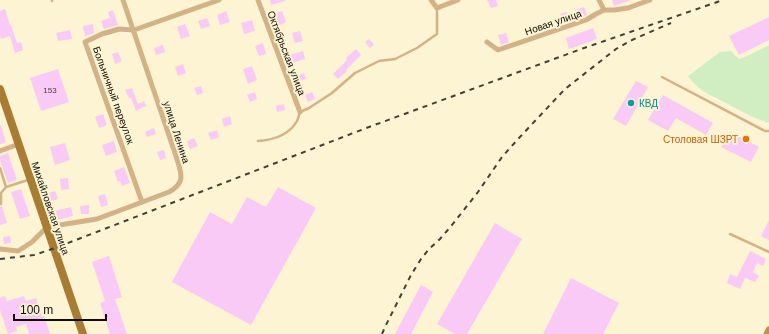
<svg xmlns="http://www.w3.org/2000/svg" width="769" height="334" font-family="Arial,sans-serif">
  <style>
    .green { fill: #d1eec3 }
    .building { fill: #f9caf5 }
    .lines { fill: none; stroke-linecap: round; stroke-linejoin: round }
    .lane { stroke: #d2b286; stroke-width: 2.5 }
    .street { stroke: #d2b286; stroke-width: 5 }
    .secondary { stroke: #c0914a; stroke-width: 7 }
    .primary { stroke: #a97c33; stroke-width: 8 }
    .rail { stroke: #433f32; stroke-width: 2; stroke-dasharray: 5 5; stroke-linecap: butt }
    .culture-dot { fill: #0f9aa8; stroke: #fdf4d4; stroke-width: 1.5 }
    .food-dot { fill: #e8710a; stroke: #fdf4d4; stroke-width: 1.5 }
    .labels { text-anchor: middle; stroke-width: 4; stroke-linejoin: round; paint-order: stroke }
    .number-label { font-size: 8px; fill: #493b40 }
    .street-label { font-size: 10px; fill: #0e0b03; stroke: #fdf4d4 }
    .culture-label { font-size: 10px; fill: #0d838f; stroke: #fdf4d4; text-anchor: start }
    .food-label { font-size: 10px; fill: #c56008; stroke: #fdf4d4; text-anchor: end }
  </style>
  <rect width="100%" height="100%" fill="#fdf4d4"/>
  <path class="green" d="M769,45V123C753,118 741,111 726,103C710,94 699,92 688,76L720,52L731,51L739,59L747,56Z"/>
  <g class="building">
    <path d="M270,0H285V1L271,5Z"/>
    <path d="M487,0H496L498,6L491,8Z"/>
    <path d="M612,0H629V1L614,6Z"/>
    <path d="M584,7L587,15L578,18L575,10Z"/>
    <path d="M5,9L10,25H11L17,43L21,42L23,50L15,53L10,36L1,39L0,36V11Z"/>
    <path d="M113,10L118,25L104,29L101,21L110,18L108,12Z"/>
    <path d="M226,11L230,22L220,25L217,15Z"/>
    <path d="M282,11L286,22L278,26L274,14Z"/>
    <path d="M567,12L569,19L562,21L560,14Z"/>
    <path d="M769,17V40L739,55L729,36Z"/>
    <path d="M207,18L210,26L201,29L198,21Z"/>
    <path d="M252,20L255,31L244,34L241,23Z"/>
    <path d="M544,22L547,29L540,32L537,24Z"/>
    <path d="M93,24L94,33L85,36L83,26Z"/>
    <path d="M185,24L190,36L181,39L177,27Z"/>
    <path d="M593,28L597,39L569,49L566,38Z"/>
    <path d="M70,30L72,39L58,41L56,33Z"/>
    <path d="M300,31L303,41L295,43L292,33Z"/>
    <path d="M506,33L509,42L501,45L498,35Z"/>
    <path d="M369,39L374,45L370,48L365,42Z"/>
    <path d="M263,43L266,54L259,56L255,46Z"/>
    <path d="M163,45L165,52L156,55L154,48Z"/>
    <path d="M356,49L361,55L346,70L347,71L338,79L333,74L347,60L346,58Z"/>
    <path d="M303,51L305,59L292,63L289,55Z"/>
    <path d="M118,52L122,61L115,64L112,54Z"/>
    <path d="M183,64L186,73L178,76L175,67Z"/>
    <path d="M252,66L257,80L248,84L243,69Z"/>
    <path d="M58,69L69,102L41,111L30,78Z"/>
    <path d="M304,73L306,79L299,81L297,76Z"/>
    <path d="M636,81L648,87L626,126L613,119Z"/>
    <path d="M201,86L203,93L197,95L194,88Z"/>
    <path d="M132,88L138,104L144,101L146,106L136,111L131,98H129L125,90Z"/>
    <path d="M255,92L257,99L250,102L247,95Z"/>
    <path d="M312,92L315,99L308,102L305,95Z"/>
    <path d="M663,95L713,123L706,135L676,118L668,131L648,120Z"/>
    <path d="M284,104L285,110L277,112L276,106Z"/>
    <path d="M103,114L107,125L99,128L95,117Z"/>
    <path d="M230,116L232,124L224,127L222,119Z"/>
    <path d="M1,125L6,142L0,144V126Z"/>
    <path d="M154,128L156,134L147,137L145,132Z"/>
    <path d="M217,130L219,137L211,140L208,133Z"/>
    <path d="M730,132L759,147L751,162L721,147Z"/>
    <path d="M194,138L198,146L190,149L187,141Z"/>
    <path d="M114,141L117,152L106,156L102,145Z"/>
    <path d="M65,143L70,160L55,165L50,147Z"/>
    <path d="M164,150L166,158L160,160L157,152Z"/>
    <path d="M8,153L17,180L8,183L0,160V156Z"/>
    <path d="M124,167L130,183L122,186L120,181L118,182L114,171Z"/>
    <path d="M68,178L69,189L61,190L60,179Z"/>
    <path d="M278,187L316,208L251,325L172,282L210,212L232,224L247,197L266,207Z"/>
    <path d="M21,189L30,216L20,219L11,192Z"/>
    <path d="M55,191L58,199L51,201L48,193Z"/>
    <path d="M105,194L108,205L101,207L98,196Z"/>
    <path d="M89,205V214H81L80,206Z"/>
    <path d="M2,206L7,223L0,225V207Z"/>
    <path d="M71,207L73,216L57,220L55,211Z"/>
    <path d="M769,220V240L761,236Z"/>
    <path d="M495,223L522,239L467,334H455L437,324Z"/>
    <path d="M10,236L11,243L4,244L3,237Z"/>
    <path d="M750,251L766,259L763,266L757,263L753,272L759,276L755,282L745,278L740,289L727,283L730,274L737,277Z"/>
    <path d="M109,256L122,297L115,299L127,334H110L100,303L105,301L92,262Z"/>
    <path d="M571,278L619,303L603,334H543Z"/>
    <path d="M421,285L433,292L411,334H395Z"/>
    <path d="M5,296L7,301L24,296L26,301L36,298L42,317L44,316L50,334H29L26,324L16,327L17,331L8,334L0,310V298Z"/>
  </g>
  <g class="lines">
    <g class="lane">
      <path d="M52,0V1"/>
      <path d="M662,77L765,131H769"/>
      <path d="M258,141C273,140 289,135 297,121C298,119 299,115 300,112L309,108L332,93L355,73L379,61L395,59L417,48L437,34V8"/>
      <path d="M0,168L6,187"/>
      <path d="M0,204H1V193L6,187L28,180"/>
      <path d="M730,234L769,252"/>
    </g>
    <g class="street">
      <path d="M258,0L300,112"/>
      <path d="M431,0L437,8L458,0"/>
      <path d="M599,0L604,10"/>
      <path d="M487,42L498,50L586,20L596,14L604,10H614L628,8L650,0"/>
      <path d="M0,151L19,144"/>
      <path d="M142,202L85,42L102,34L119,29L134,30L219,0"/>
      <path d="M0,249L18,251L32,242L47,227L97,219L169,192C185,183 182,175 177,159L123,0"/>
    </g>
    <path class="secondary" d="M767,334L769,330"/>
    <path class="primary" d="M0,89L83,334"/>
    <g class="rail">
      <path d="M0,259L34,255L55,248L369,127L584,48L723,0"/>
      <path d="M382,334L386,325L411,275L421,259L429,249L440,239L452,225L478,192L502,157L519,138L565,89L616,49L632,40L671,23"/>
    </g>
  </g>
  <circle class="culture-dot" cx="631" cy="103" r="4"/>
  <circle class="food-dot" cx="746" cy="139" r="4"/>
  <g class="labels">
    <g class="number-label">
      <text x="50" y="93">153</text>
    </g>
    <g class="street-label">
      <text transform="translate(553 22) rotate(-19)" y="4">Новая улица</text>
      <text transform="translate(287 53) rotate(69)" y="4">Октябрьская улица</text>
      <text transform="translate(114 95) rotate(70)" y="4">Больничный переулок</text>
      <text transform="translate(177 132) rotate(72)" y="4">улица Ленина</text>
      <text transform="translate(51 208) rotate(71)" y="4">Михайловская улица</text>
    </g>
    <g class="culture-label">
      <text x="639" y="107">КВД</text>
    </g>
    <g class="food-label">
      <text x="738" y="143">Столовая ШЗРТ</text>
    </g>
  </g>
  <path d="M14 314v6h92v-6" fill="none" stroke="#0e0b03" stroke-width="2"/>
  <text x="20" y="314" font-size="12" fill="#0e0b03" stroke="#fdf4d4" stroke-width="3" paint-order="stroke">100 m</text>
</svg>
